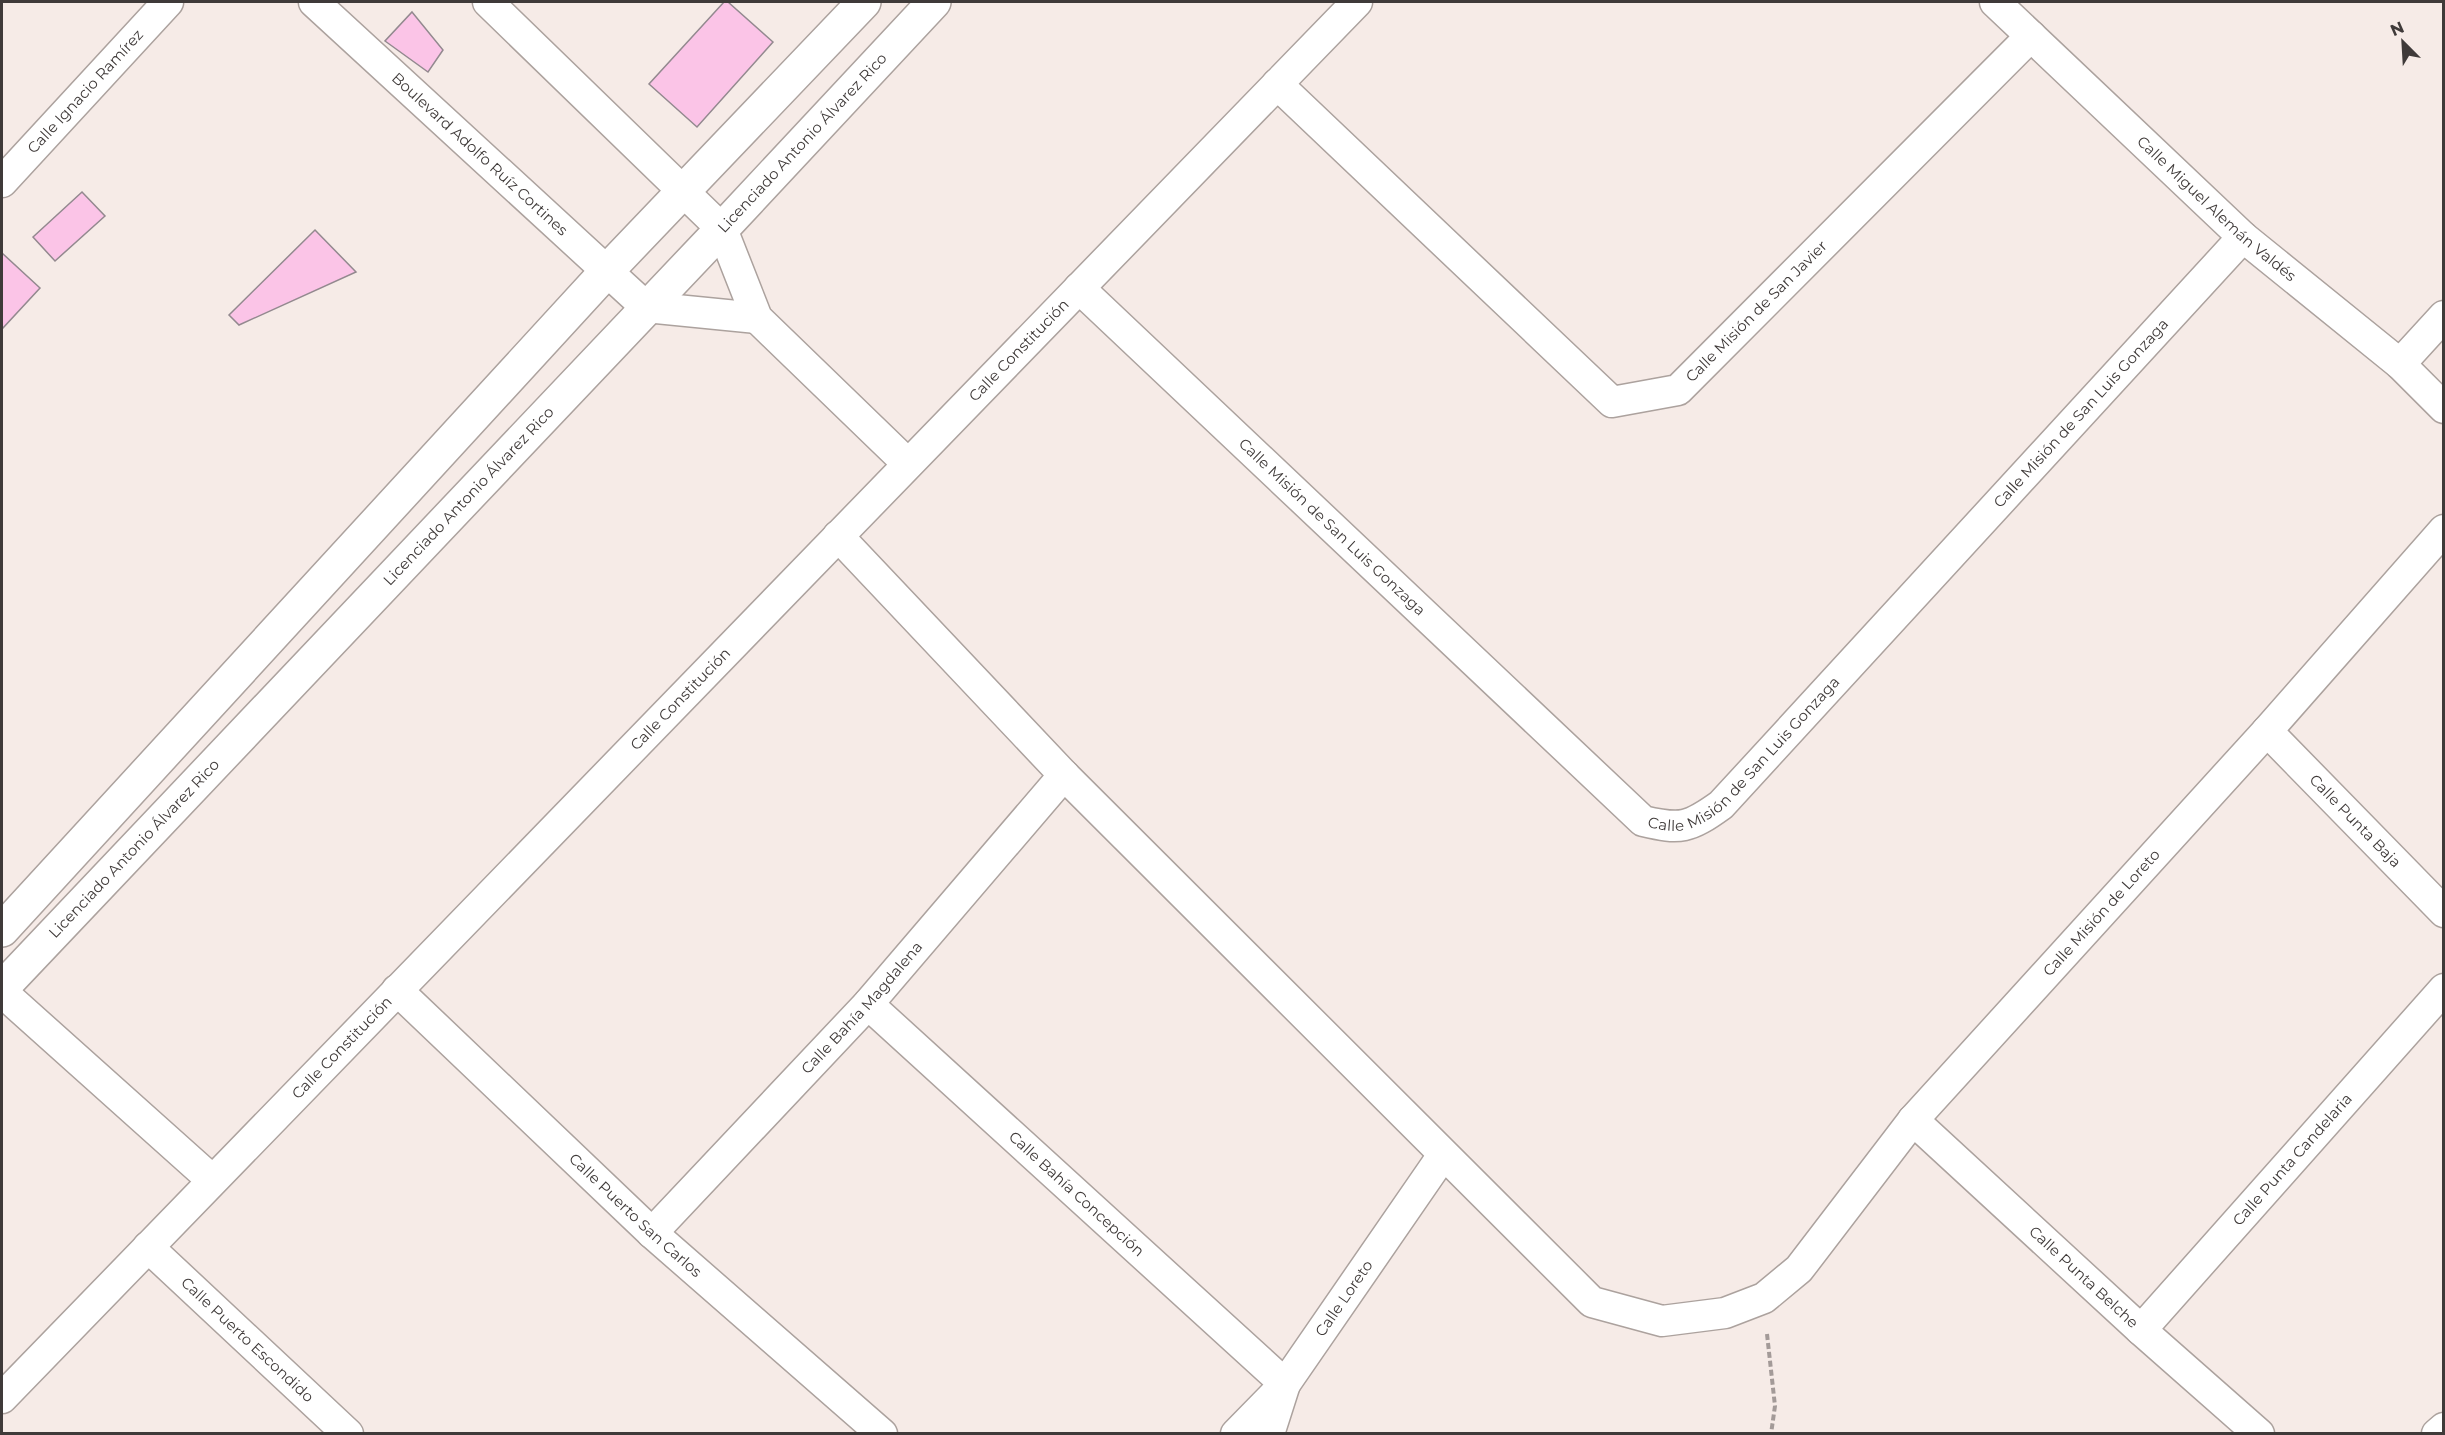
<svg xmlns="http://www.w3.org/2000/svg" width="2445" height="1435" font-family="Montserrat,sans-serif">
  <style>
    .building { fill: #fbc4e7; stroke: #93898f; stroke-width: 1.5 }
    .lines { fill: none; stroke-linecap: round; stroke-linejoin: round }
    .minor-casing { stroke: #aca29e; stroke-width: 33 }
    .secondary-casing { stroke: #aca29e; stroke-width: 36 }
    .path { stroke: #a39a98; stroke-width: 4; stroke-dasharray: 6 3; stroke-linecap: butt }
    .minor { stroke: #fff; stroke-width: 30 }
    .secondary { stroke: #fff; stroke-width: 33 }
    .labels { text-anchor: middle; stroke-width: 6; stroke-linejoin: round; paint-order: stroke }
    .street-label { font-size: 15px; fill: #3f3a39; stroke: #f6ebe7 }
  </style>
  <rect width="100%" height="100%" fill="#f6ebe7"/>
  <g class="building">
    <path d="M724,2H728L773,42L697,127L649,84Z"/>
    <path d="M412,12L443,50L428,72L385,41Z"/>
    <path d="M82,192L105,216L55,261L33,237Z"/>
    <path d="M315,230L356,272L239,325L229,315Z"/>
    <path d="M2,253L40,288L2,329Z"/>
  </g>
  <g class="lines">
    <defs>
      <g id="minor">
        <path id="s1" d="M314,2L646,307L757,318"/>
        <path d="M488,2L722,229L757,318L908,464"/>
        <path id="s2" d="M1995,2L2243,237L2400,364L2444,408"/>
        <path id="s3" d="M1277,84L1612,402L1678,390L2031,36"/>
        <path id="s4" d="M2,182L168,2"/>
        <path id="s5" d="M1079,288L1643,821C1681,830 1689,828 1721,805L2243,237"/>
        <path d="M2400,364L2444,316"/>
        <path id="s6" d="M838,536L1064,775L1592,1302L1662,1321L1725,1313L1764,1298L1799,1269L1913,1120L2267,731L2444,530"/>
        <path id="s7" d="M2267,731L2444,912"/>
        <path id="s8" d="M397,990L652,1233L882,1434"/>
        <path d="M2,992L212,1180"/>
        <path id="s9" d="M868,1004L1285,1384L1269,1434"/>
        <path id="s10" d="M1913,1120L2141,1330L2259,1434"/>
        <path id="s11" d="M652,1233L868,1004L1064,775"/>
        <path id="s12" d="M148,1247L348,1434"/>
        <path id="s13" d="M2141,1330L2444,989"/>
        <path id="s14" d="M2,1398L1357,2"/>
        <path id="s15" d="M1236,1434L1285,1384L1443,1155"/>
        <path d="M2437,1434L2444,1428"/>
      </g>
      <g id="secondary">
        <path d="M2,930L606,272L864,2"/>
        <path id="s16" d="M2,988L722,229L934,2"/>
      </g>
    </defs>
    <use href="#minor" class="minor-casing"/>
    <use href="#secondary" class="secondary-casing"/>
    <path class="path" d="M1767,1334L1775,1406L1771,1434"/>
    <use href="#minor" class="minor"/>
    <use href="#secondary" class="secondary"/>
  </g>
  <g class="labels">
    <g class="street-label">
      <text dy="5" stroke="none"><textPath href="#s4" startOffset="123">Calle Ignacio Ramírez</textPath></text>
      <text dy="5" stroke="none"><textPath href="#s16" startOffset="1164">Licenciado Antonio Álvarez Rico</textPath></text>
      <text dy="5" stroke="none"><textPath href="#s1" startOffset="225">Boulevard Adolfo Ruíz Cortines</textPath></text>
      <text dy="5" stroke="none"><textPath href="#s2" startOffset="303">Calle Miguel Alemán Valdés</textPath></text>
      <text dy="5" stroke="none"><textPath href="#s3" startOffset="640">Calle Misión de San Javier</textPath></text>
      <text dy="5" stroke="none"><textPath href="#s14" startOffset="1460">Calle Constitución</textPath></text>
      <text dy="5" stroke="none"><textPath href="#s5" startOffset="1392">Calle Misión de San Luis Gonzaga</textPath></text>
      <text dy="5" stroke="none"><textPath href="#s16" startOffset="678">Licenciado Antonio Álvarez Rico</textPath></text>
      <text dy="5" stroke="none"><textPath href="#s5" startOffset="348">Calle Misión de San Luis Gonzaga</textPath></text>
      <text dy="5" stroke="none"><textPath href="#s14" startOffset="974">Calle Constitución</textPath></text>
      <text dy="5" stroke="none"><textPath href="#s5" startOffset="906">Calle Misión de San Luis Gonzaga</textPath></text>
      <text dy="5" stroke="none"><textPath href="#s7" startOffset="126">Calle Punta Baja</textPath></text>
      <text dy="5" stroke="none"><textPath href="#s16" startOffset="192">Licenciado Antonio Álvarez Rico</textPath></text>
      <text dy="5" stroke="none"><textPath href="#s6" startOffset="1766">Calle Misión de Loreto</textPath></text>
      <text dy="5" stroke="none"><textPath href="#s11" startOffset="308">Calle Bahía Magdalena</textPath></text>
      <text dy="5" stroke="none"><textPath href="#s14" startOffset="488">Calle Constitución</textPath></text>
      <text dy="5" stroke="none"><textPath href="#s13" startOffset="228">Calle Punta Candelaria</textPath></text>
      <text dy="5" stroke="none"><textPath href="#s9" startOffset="282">Calle Bahía Concepción</textPath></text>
      <text dy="5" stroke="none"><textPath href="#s8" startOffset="328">Calle Puerto San Carlos</textPath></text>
      <text dy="5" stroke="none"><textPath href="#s10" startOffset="232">Calle Punta Belche</textPath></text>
      <text dy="5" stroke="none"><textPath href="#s15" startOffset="174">Calle Loreto</textPath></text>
      <text dy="5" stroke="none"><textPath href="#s12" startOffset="136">Calle Puerto Escondido</textPath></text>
    </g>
  </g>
  <rect width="2445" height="1435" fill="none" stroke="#3f3a39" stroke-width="6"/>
  <g transform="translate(2403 42) rotate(336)" stroke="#f6ebe7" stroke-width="4.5" paint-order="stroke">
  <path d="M0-4.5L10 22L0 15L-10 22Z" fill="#3f3a39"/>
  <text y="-9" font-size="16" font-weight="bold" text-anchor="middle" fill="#3f3a39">N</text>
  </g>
</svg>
